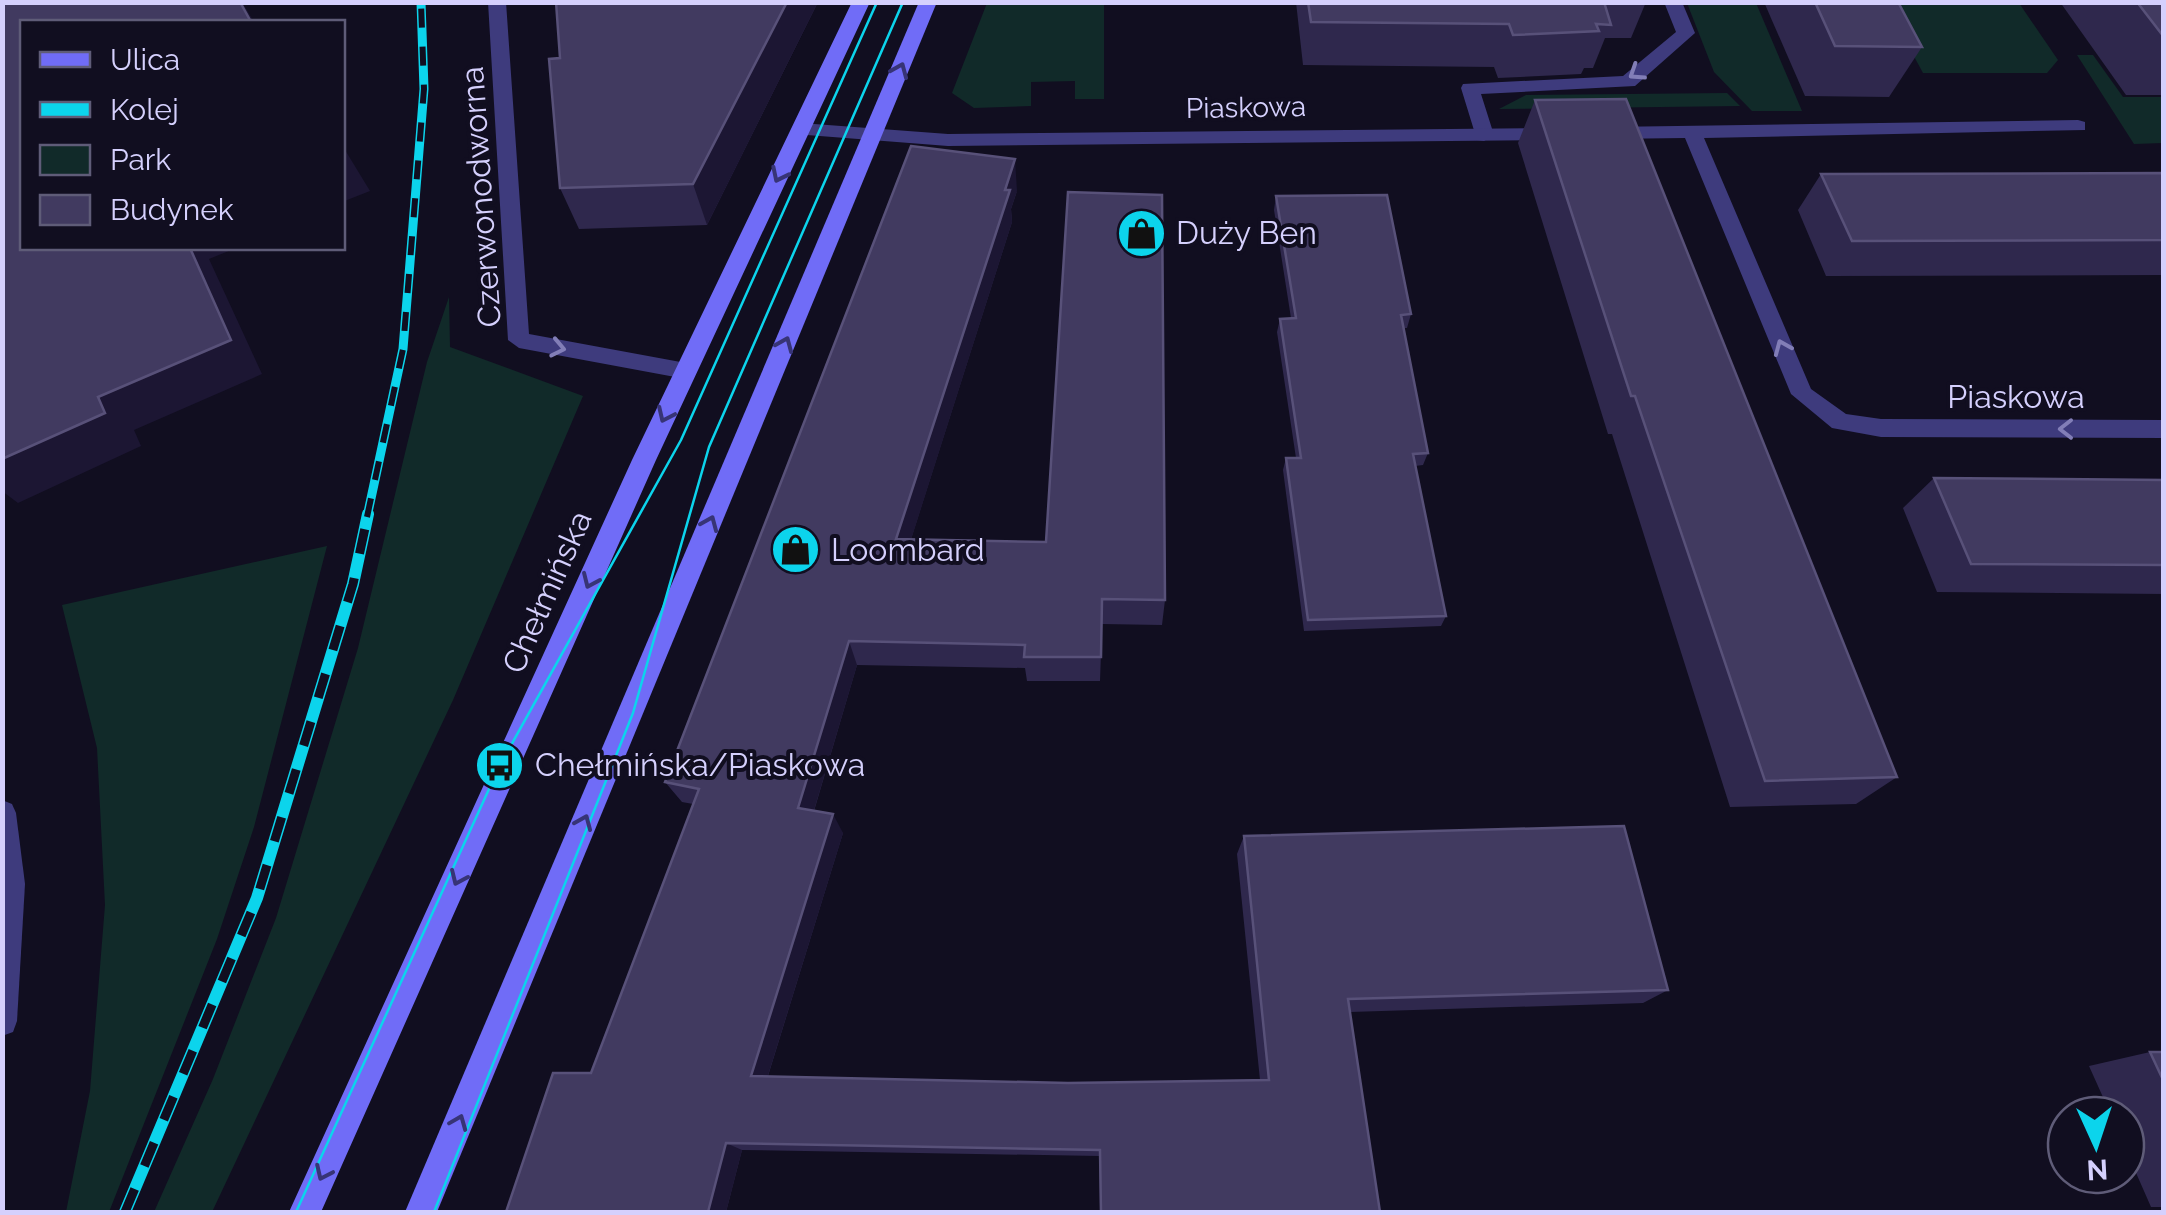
<svg xmlns="http://www.w3.org/2000/svg" width="2166" height="1215" font-family="Raleway,sans-serif">
  <style>
    .green { fill: #112a29 }
    .lines { fill: none; stroke-linecap: round; stroke-linejoin: round }
    .service { fill: #3e3b7d; fill-rule: evenodd }
    .minor { fill: #3e3b7d; fill-rule: evenodd }
    .secondary { fill: #706cf7; fill-rule: evenodd }
    .tram { stroke: #0cd4ec; stroke-width: 2.5 }
    .rail-far1-casing { stroke: #0cd4ec; stroke-width: 9 }
    .rail-casing { stroke: #0cd4ec; stroke-width: 12 }
    .rail-far1 { stroke: #110e20; stroke-width: 6; stroke-dasharray: 19; stroke-linecap: butt }
    .rail { stroke: #110e20; stroke-width: 9; stroke-dasharray: 25; stroke-linecap: butt }
    .wall { fill: #2f284d }
    .shaded-wall { fill: #1c1633 }
    .building { fill: #413a60; stroke: #585179; stroke-width: 2.5 }
    .oneway { stroke: #373476 }
    .oneway2 { stroke: #827eb7 }
    .labels { text-anchor: middle; stroke-width: 8; stroke-linejoin: round; paint-order: stroke }
    .far-street-label { font-size: 28px; fill: #d5d0fd; stroke: #110e20 }
    .street-label { font-size: 32px; fill: #d5d0fd; stroke: #110e20 }
    .poi-label { font-size: 32px; fill: #d5d0fd; stroke: #110e20; text-anchor: start }
  </style>
  <rect width="100%" height="100%" fill="#110e20"/>
  <g class="green">
    <path d="M987,3H1104V99H1075V81L1031,82V106L974,108L952,93Z"/>
    <path d="M1687,3H1756L1802,111H1752L1714,72Z"/>
    <path d="M1885,3H2019L2058,60L2047,73H1923Z"/>
    <path d="M2077,55H2093L2123,97H2163V143L2134,144Z"/>
    <path d="M1727,93L1740,106L1499,109L1526,95Z"/>
    <path d="M449,297L450,347L583,396L453,700L212,1212H154L213,1079L276,918L358,648L427,362Z"/>
    <path d="M327,546L254,827L217,939L109,1212H66L90,1091L105,905L97,748L62,605Z"/>
  </g>
  <g class="lines">
    <path class="service" d="M1664,2H1682L1695,33L1635,86L1481,94L1494,135L1484,141L1477,140L1461,88L1463,84L1623,76L1676,32Z"/>
    <g class="minor">
      <path d="M488,2H506L529,334L686,363L697,371L694,377L686,379L519,348L508,340Z"/>
      <path d="M2078,120L2085,122V130L1704,138L1811,389L1846,414L1881,419L2164,420V438L1881,437L1832,428L1791,394L1685,138L1608,139L1598,133L1608,127Z"/>
      <path d="M801,123L948,134L1553,128L1563,134L1553,140L948,146L794,134L791,129Z"/>
      <path d="M2,800L12,804L16,813L25,884L17,1021L13,1032L2,1036Z"/>
    </g>
    <g class="secondary">
      <path d="M852,2H870L656,460L321,1212H289L632,460Z"/>
      <path d="M919,2H937L437,1212H405Z"/>
    </g>
    <g class="tram">
      <path d="M296,1212L500,765L681,440L877,2"/>
      <path d="M434,1212L633,713L709,447L903,2"/>
    </g>
    <defs>
      <path id="rail-far1" d="M367,517L403,349L424,89L421,2"/>
      <path id="rail" d="M125,1212L257,898L353,584L368,514"/>
    </defs>
    <use href="#rail-far1" class="rail-far1-casing"/>
    <use href="#rail" class="rail-casing"/>
    <use href="#rail-far1" class="rail-far1"/>
    <use href="#rail" class="rail"/>
  </g>
  <g class="wall">
    <path d="M556,2H818L707,225L579,229L560,188V58Z"/>
    <path d="M1296,2H1646L1631,38H1605L1593,68H1584L1581,74L1498,78L1494,67L1303,65Z"/>
    <path d="M1764,2H1898L1922,47L1889,97L1805,96Z"/>
    <path d="M2060,2H2164V95H2126Z"/>
    <path d="M1535,100L1897,777L1856,804L1730,807L1612,434H1608L1518,143Z"/>
    <path d="M2164,173V279L2161,275L1826,276L1798,210L1821,174Z"/>
    <path d="M1017,191L1011,209L1012,222L911,539L1165,600L1162,625L1102,624L1100,681H1027L1025,668L857,665L814,811L843,833L768,1076L1068,1083L1260,1080L1237,854L1244,836L1668,990L1643,1003L1350,1012L1380,1212H1100L1099,1156L742,1150L726,1212H506L591,1073L693,804L682,802L665,782Z"/>
    <path d="M1276,196L1411,314L1407,328H1403L1428,453L1423,465L1415,466L1446,616L1441,626L1304,631L1283,470L1286,458H1296L1277,332L1280,319L1291,318L1274,210Z"/>
    <path d="M1934,478L2164,480V594L1937,592L1903,508Z"/>
    <path d="M2150,1052H2164V1207H2151L2126,1150V1115H2111L2089,1066Z"/>
  </g>
  <g class="shaded-wall">
    <path d="M240,2H242L254,22H251Z"/>
    <path d="M787,2H818L707,225L693,184Z"/>
    <path d="M342,145L370,191L342,202Z"/>
    <path d="M1015,159L1017,191L1011,209L1012,222L903,565L896,539Z"/>
    <path d="M190,248H236L209,259L262,374L134,430L141,446L18,503L2,491V459L98,397Z"/>
    <path d="M849,641L857,665L809,827L798,808Z"/>
    <path d="M833,814L843,833L765,1085L751,1076Z"/>
    <path d="M726,1143L742,1150L726,1212H708Z"/>
  </g>
  <g class="building">
    <path d="M2,2H240L251,22H22V248H190L231,340L98,397L105,413L2,459Z"/>
    <path d="M556,2H787L693,184L560,188L549,59L560,58Z"/>
    <path d="M1308,2H1604L1611,25L1596,24L1599,31L1513,35L1509,24L1311,22Z"/>
    <path d="M1815,2H1898L1922,47L1835,46Z"/>
    <path d="M2137,2H2164V37Z"/>
    <path d="M1626,99L1897,777L1765,781L1635,396H1631L1535,100Z"/>
    <path d="M911,146L1015,159L1005,190H1010L896,539L1046,542L1068,192L1162,195L1165,600L1102,599L1101,657H1024L1025,645L849,641L798,808L833,814L751,1076L1068,1083L1269,1080L1244,836L1624,826L1668,990L1348,999L1380,1212H1101L1100,1150L726,1143L708,1212H506L553,1073H591L699,789L665,782Z"/>
    <path d="M2164,173V240L1852,241L1821,174Z"/>
    <path d="M1387,195L1411,314L1401,315L1428,453L1413,454L1446,616L1308,620L1286,458H1301L1280,319L1296,318L1276,196Z"/>
    <path d="M1934,478L2164,480V565L1971,564Z"/>
    <path d="M2150,1052H2164V1082Z"/>
  </g>
  <defs><path id="oneway-chevron" d="M-2-3.5L2.5 0L-2 3.5" fill="none" stroke-width="1.6" stroke-linecap="round" stroke-linejoin="round" transform="scale(2.5)"/></defs>
  <g class="oneway">
    <use href="#oneway-chevron" transform="translate(900 70) rotate(-67)"/>
    <use href="#oneway-chevron" transform="translate(779 175) rotate(116)"/>
    <use href="#oneway-chevron" transform="translate(785 344) rotate(-67)"/>
    <use href="#oneway-chevron" transform="translate(665 415) rotate(115)"/>
    <use href="#oneway-chevron" transform="translate(710 523) rotate(-67)"/>
    <use href="#oneway-chevron" transform="translate(590 581) rotate(114)"/>
    <use href="#oneway-chevron" transform="translate(584 822) rotate(-67)"/>
    <use href="#oneway-chevron" transform="translate(458 878) rotate(114)"/>
    <use href="#oneway-chevron" transform="translate(459 1122) rotate(-68)"/>
    <use href="#oneway-chevron" transform="translate(323 1173) rotate(115)"/>
  </g>
  <g class="oneway2">
    <use href="#oneway-chevron" transform="translate(1636 73) rotate(147)"/>
    <use href="#oneway-chevron" transform="translate(1782 347) rotate(-113)"/>
    <use href="#oneway-chevron" transform="translate(558 348) rotate(12)"/>
    <use href="#oneway-chevron" transform="translate(2066 429) rotate(180)"/>
  </g>
  <defs>
    <symbol id="shop-disc" viewBox="-11 -11 22 22"><circle r="9.5" fill="#0cd4ec" stroke="#110e20"/><path d="M-5-2.5h2.3a2.7 3.5 0 0 1 5.4 0H5L5.5 6h-11ZM-1.5-2.5h3a1.5 2.3 0 0 0-3 0Z" fill="#111"/></symbol>
    <symbol id="bus-disc" viewBox="-11 -11 22 22"><circle r="9.5" fill="#0cd4ec" stroke="#110e20"/><path d="M-5-6H5V4H4V6H2V4H-2V6H-4V4H-5ZM-3.5-4V0h7V-4ZM-3.5 1.2v1.5H-2V1.2ZM2 1.2v1.5H3.5V1.2Z" fill="#111"/></symbol>
  </defs>
  <g fill-rule="evenodd">
    <use href="#shop-disc" x="1114" y="206" width="55" height="55"/>
    <use href="#shop-disc" x="768" y="522" width="55" height="55"/>
    <use href="#bus-disc" x="472" y="738" width="55" height="55"/>
  </g>
  <g class="labels">
    <g class="far-street-label">
      <text transform="translate(1246 107) rotate(-1)" y="10">Piaskowa</text>
    </g>
    <g class="street-label">
      <text transform="translate(481 197) rotate(-94)" y="11">Czerwonodworna</text>
      <text x="2016" y="408">Piaskowa</text>
      <text transform="translate(547 592) rotate(-66)" y="11">Chełmińska</text>
    </g>
    <g class="poi-label">
      <text x="1176" y="244">Duży Ben</text>
      <text x="831" y="561">Loombard</text>
      <text x="535" y="776">Chełmińska/Piaskowa</text>
    </g>
  </g>
  <rect width="2166" height="1215" fill="none" stroke="#d5d0fd" stroke-width="10"/>
  <rect x="20" y="20" width="325" height="230" fill="#110e20" stroke="#5f5c78" stroke-width="2.5"/>
  <rect x="40" y="52" width="50" height="15" fill="#706cf7" stroke="#5f5c78" stroke-width="2.5"/>
  <text x="110" y="70" font-size="30" fill="#d5d0fd">Ulica</text>
  <rect x="40" y="102" width="50" height="15" fill="#0cd4ec" stroke="#5f5c78" stroke-width="2.5"/>
  <text x="110" y="120" font-size="30" fill="#d5d0fd">Kolej</text>
  <rect x="40" y="145" width="50" height="30" fill="#112a29" stroke="#5f5c78" stroke-width="2.5"/>
  <text x="110" y="170" font-size="30" fill="#d5d0fd">Park</text>
  <rect x="40" y="195" width="50" height="30" fill="#413a60" stroke="#5f5c78" stroke-width="2.5"/>
  <text x="110" y="220" font-size="30" fill="#d5d0fd">Budynek</text>
  <g transform="translate(2096 1145) rotate(177)"><circle r="48" fill="#110e20" stroke="#5f5c78" stroke-width="2.5"/>
  <path d="M0-8L18 38L0 25L-18 38Z" fill="#0cd4ec"/>
  <text y="-15" font-size="28" font-weight="bold" text-anchor="middle" fill="#d5d0fd">N</text>
  </g>
</svg>
